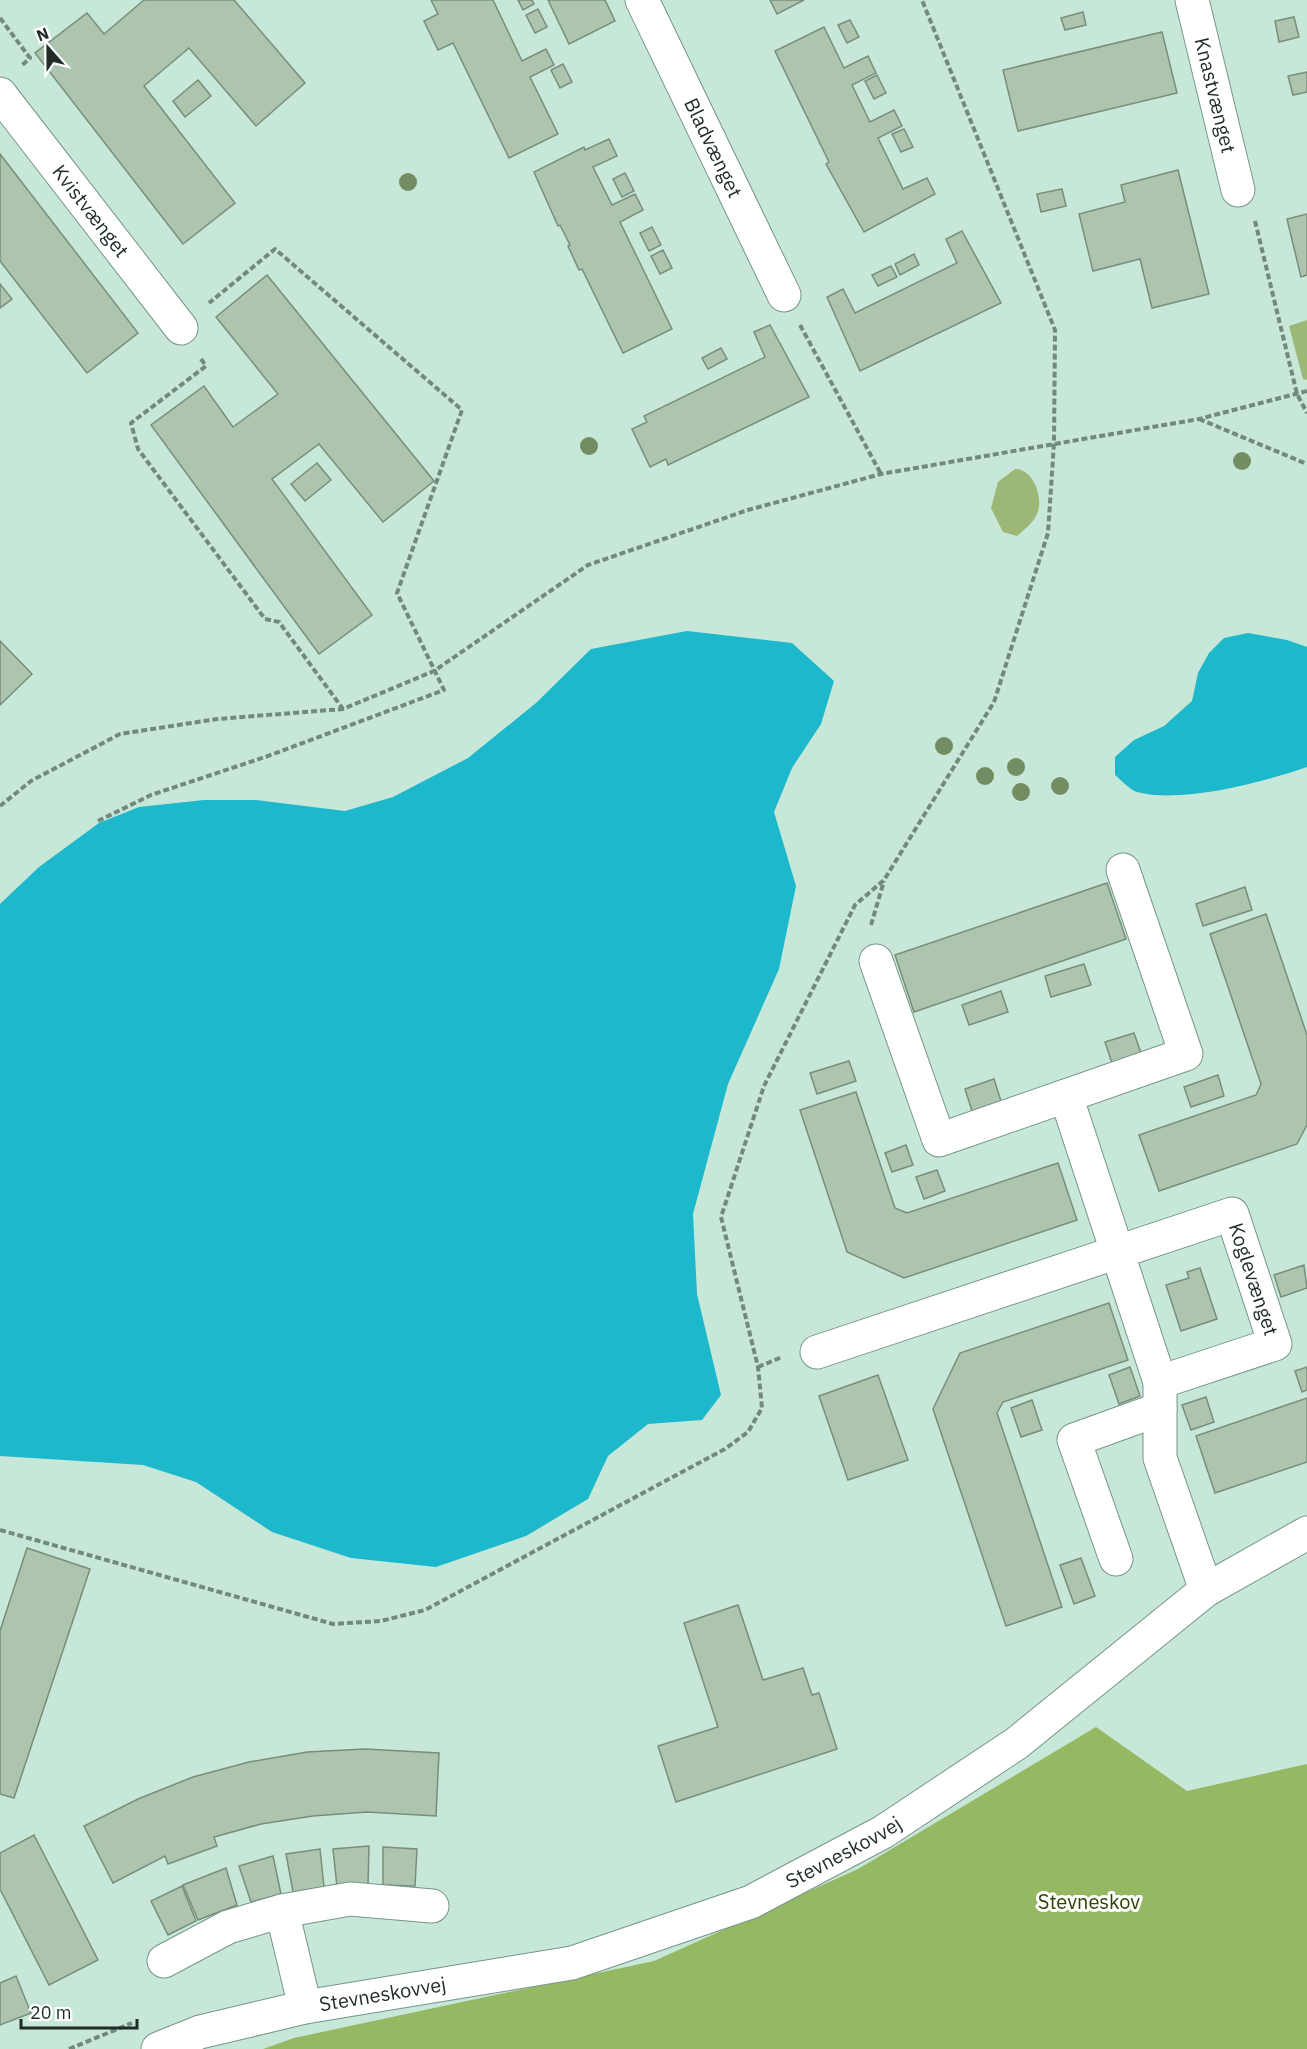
<svg xmlns="http://www.w3.org/2000/svg" width="1307" height="2049" font-family="'IBM Plex Sans',sans-serif">
  <style>
    .green { fill: #9cb876 }
    .forest { fill: #95b863 }
    .water { fill: #1db8cb }
    .building { fill: #adc4af; stroke: #788e7a; stroke-width: 1.5 }
    .lines { fill: none; stroke-linecap: round; stroke-linejoin: round }
    .street-casing { stroke: #769588; stroke-width: 35 }
    .path { stroke: #72897f; stroke-width: 4; stroke-dasharray: 6 3; stroke-linecap: butt }
    .street { stroke: #fff; stroke-width: 33 }
    .tree { fill: #738d63 }
    .labels { text-anchor: middle; stroke-width: 6; stroke-linejoin: round; paint-order: stroke }
    .street-label { font-size: 20px; fill: #1f2c27; stroke: #fff }
    .park-label { font-size: 20px; fill: #2e4302; stroke: #fff }
  </style>
  <rect width="100%" height="100%" fill="#c7e7d9"/>
  <g class="green">
    <path d="M1307,320V380L1303,379L1289,326Z"/>
    <path d="M1015,469C1034,469 1044,499 1037,514C1033,523 1024,530 1017,536L1003,532L991,508L998,482Z"/>
  </g>
  <path class="forest" d="M1096,1727L1187,1791L1307,1764V2049H263L294,2038L654,1961L858,1869Z"/>
  <g class="water">
    <path d="M687,631L792,643L834,681L821,724L792,768L774,812L796,886L779,969L728,1084L693,1214L697,1294L721,1395L702,1420L648,1424L608,1456L588,1499L526,1536L436,1567L351,1558L272,1532L196,1482L143,1465L0,1456V904L39,867L99,823L139,807L204,800H256L345,811L393,797L468,758L536,703L591,649Z"/>
    <path d="M1248,633L1287,640L1307,647V767C1264,782 1182,804 1137,792C1130,790 1121,780 1115,775V757L1134,740L1164,726L1192,701L1198,673L1209,653L1224,638Z"/>
  </g>
  <g class="building">
    <path d="M144,0H234L305,83L256,126L189,48L144,86L235,203L183,244L35,53L87,13L104,34Z"/>
    <path d="M431,0H493L522,61L546,49L554,65L530,77L558,134L509,158L453,43L438,50L424,21L438,14Z"/>
    <path d="M518,0H532L534,4L523,10Z"/>
    <path d="M548,0H605L615,21L569,44Z"/>
    <path d="M770,0H804L777,14Z"/>
    <path d="M538,9L547,27L535,33L526,15Z"/>
    <path d="M1083,12L1086,25L1065,30L1061,18Z"/>
    <path d="M1294,17L1299,37L1279,42L1275,21Z"/>
    <path d="M850,20L859,37L847,43L838,25Z"/>
    <path d="M824,27L844,68L868,56L876,73L852,85L870,122L894,110L902,126L878,138L903,189L927,178L935,194L864,232L826,164L829,162L775,51Z"/>
    <path d="M1162,32L1177,93L1018,131L1003,70Z"/>
    <path d="M563,64L572,82L560,88L551,70Z"/>
    <path d="M1307,72V92L1293,95L1288,76Z"/>
    <path d="M877,75L886,93L874,99L865,81Z"/>
    <path d="M198,80L211,96L185,117L173,101Z"/>
    <path d="M904,129L913,147L901,152L892,134Z"/>
    <path d="M609,139L617,156L593,167L612,205L635,194L643,210L620,222L672,329L623,353L582,269L579,270L568,246L570,245L560,225L558,226L534,172L584,147L585,150Z"/>
    <path d="M0,154L138,333L87,373L0,261Z"/>
    <path d="M1178,170L1209,294L1152,308L1140,259L1093,271L1079,214L1125,202L1121,185Z"/>
    <path d="M625,173L634,191L622,197L613,179Z"/>
    <path d="M1062,189L1066,206L1041,212L1037,194Z"/>
    <path d="M1307,214V275L1301,277L1287,219Z"/>
    <path d="M652,227L661,245L649,251L640,233Z"/>
    <path d="M962,231L1001,303L860,371L827,297L843,289L855,313L957,263L946,239Z"/>
    <path d="M663,250L672,268L660,274L651,256Z"/>
    <path d="M914,254L919,265L900,275L895,264Z"/>
    <path d="M891,266L897,277L878,286L872,275Z"/>
    <path d="M267,275L434,481L383,522L319,444L272,479L372,615L319,654L151,425L204,386L233,427L278,394L216,317Z"/>
    <path d="M0,284L12,299L0,308Z"/>
    <path d="M770,325L809,397L668,465L666,459L650,467L632,429L647,422L644,416L765,357L754,332Z"/>
    <path d="M721,348L727,359L708,369L702,358Z"/>
    <path d="M317,463L331,480L305,501L291,484Z"/>
    <path d="M0,641L32,674L0,705Z"/>
    <path d="M1107,883L1126,939L914,1012L895,955Z"/>
    <path d="M1245,887L1252,910L1203,926L1196,904Z"/>
    <path d="M1266,914L1307,1035V1125L1297,1144L1159,1191L1139,1135L1256,1095L1261,1084L1210,934Z"/>
    <path d="M1084,964L1091,985L1051,997L1045,976Z"/>
    <path d="M1001,991L1008,1012L969,1025L962,1005Z"/>
    <path d="M1134,1033L1141,1053L1112,1063L1105,1042Z"/>
    <path d="M849,1061L856,1081L817,1094L810,1073Z"/>
    <path d="M1218,1075L1224,1096L1191,1107L1184,1087Z"/>
    <path d="M994,1079L1001,1101L972,1111L965,1089Z"/>
    <path d="M856,1092L895,1208L907,1213L1058,1163L1077,1220L904,1278L847,1252L800,1110Z"/>
    <path d="M906,1145L913,1165L892,1172L885,1153Z"/>
    <path d="M937,1170L945,1191L924,1199L916,1177Z"/>
    <path d="M1304,1265L1307,1288L1281,1297L1274,1275Z"/>
    <path d="M1200,1268L1217,1319L1181,1331L1166,1285L1189,1278L1187,1272Z"/>
    <path d="M1109,1303L1128,1360L1003,1402L997,1413L1062,1607L1006,1626L933,1409L960,1353Z"/>
    <path d="M1130,1367L1140,1396L1119,1404L1109,1375Z"/>
    <path d="M1307,1367V1390L1302,1392L1295,1371Z"/>
    <path d="M878,1375L908,1460L848,1480L819,1396Z"/>
    <path d="M1206,1397L1214,1422L1191,1430L1182,1405Z"/>
    <path d="M1307,1398V1462L1215,1493L1196,1436Z"/>
    <path d="M1032,1400L1042,1430L1021,1437L1011,1408Z"/>
    <path d="M27,1548L90,1569L14,1798L0,1794V1631Z"/>
    <path d="M1081,1558L1095,1596L1074,1604L1060,1565Z"/>
    <path d="M738,1605L763,1680L803,1668L812,1695L819,1693L837,1749L676,1802L658,1746L718,1727L684,1623Z"/>
    <path d="M365,1749L439,1753L436,1816L367,1812L313,1816L261,1824L214,1837L217,1846L168,1864L165,1856L113,1883L84,1826L138,1799L193,1777L249,1762L307,1752Z"/>
    <path d="M34,1835L98,1960L49,1985L0,1889V1853Z"/>
    <path d="M369,1846L368,1884L337,1887L333,1849Z"/>
    <path d="M383,1847L417,1849L415,1886L383,1885Z"/>
    <path d="M320,1849L324,1887L293,1892L286,1854Z"/>
    <path d="M273,1856L281,1894L251,1902L239,1866Z"/>
    <path d="M226,1868L237,1905L198,1920L183,1885Z"/>
    <path d="M182,1886L196,1921L168,1935L151,1901Z"/>
    <path d="M16,1976L31,2013L0,2025V1983Z"/>
  </g>
  <g class="lines">
    <defs>
      <g id="street">
        <path id="s1" d="M642,0L784,295"/>
        <path id="s2" d="M1192,0L1238,190"/>
        <path id="s3" d="M0,94L181,328"/>
        <path d="M876,961L939,1140L1186,1054L1123,870"/>
        <path d="M1066,1096L1160,1382V1458L1206,1590"/>
        <path id="s4" d="M817,1352L1232,1214L1275,1344L1160,1382"/>
        <path d="M1116,1559L1074,1440L1160,1409"/>
        <path d="M282,1911L305,2007"/>
        <path d="M164,1961L228,1927L282,1911L350,1899L432,1906"/>
        <path id="s5" d="M158,2049L200,2032L305,2007L572,1963L751,1902L883,1832L1017,1743L1206,1590L1307,1533"/>
      </g>
    </defs>
    <use href="#street" class="street-casing"/>
    <g class="path">
      <path d="M0,18L30,58L21,66"/>
      <path d="M1255,221L1297,394L1307,413"/>
      <path d="M800,325L881,474"/>
      <path d="M201,359L206,366L131,423L138,449L265,619L279,622L343,709"/>
      <path d="M1199,419L1307,464"/>
      <path d="M0,806L31,781L120,734L217,719L343,709L434,671L588,565L748,510L881,474L1199,419L1307,391"/>
      <path d="M98,821L151,795L268,756L444,690L397,593L462,410L275,249L209,303"/>
      <path d="M871,925L884,881"/>
      <path d="M758,1367L782,1357"/>
      <path d="M0,1530L333,1624L381,1621L425,1610L725,1449L748,1432L762,1408L758,1367L721,1217L764,1086L855,905L884,880L994,702L1048,533L1054,443L1055,330L922,0"/>
      <path d="M69,2049L132,2023"/>
    </g>
    <use href="#street" class="street"/>
  </g>
  <g class="tree">
    <circle cx="408" cy="182" r="9"/>
    <circle cx="589" cy="446" r="9"/>
    <circle cx="1242" cy="461" r="9"/>
    <circle cx="944" cy="746" r="9"/>
    <circle cx="1016" cy="767" r="9"/>
    <circle cx="985" cy="776" r="9"/>
    <circle cx="1060" cy="786" r="9"/>
    <circle cx="1021" cy="792" r="9"/>
  </g>
  <g class="labels">
    <g class="street-label">
      <text dy="7" stroke="none"><textPath href="#s2" startOffset="98">Knastvænget</textPath></text>
      <text dy="7" stroke="none"><textPath href="#s1" startOffset="164">Bladvænget</textPath></text>
      <text dy="7" stroke="none"><textPath href="#s3" startOffset="148">Kvistvænget</textPath></text>
      <text dy="7" stroke="none"><textPath href="#s4" startOffset="506">Koglevænget</textPath></text>
      <text dy="7" stroke="none"><textPath href="#s5" startOffset="718">Stevneskovvej</textPath></text>
      <text dy="7" stroke="none"><textPath href="#s5" startOffset="232">Stevneskovvej</textPath></text>
    </g>
    <g class="park-label">
      <text x="1089" y="1909">Stevneskov</text>
    </g>
  </g>
  <g transform="translate(48 48) rotate(339)" stroke="#ffffff" stroke-width="4.5" paint-order="stroke">
  <path d="M0-4.5L10 22L0 15L-10 22Z" fill="#1f2c27"/>
  <text y="-9" font-size="16" font-weight="bold" text-anchor="middle" fill="#1f2c27">N</text>
  </g>
  <path d="M21 2019v9h116v-9" fill="none" stroke="#1f2c27" stroke-width="3"/>
  <text x="30" y="2019" font-size="18" fill="#1f2c27" stroke="#ffffff" stroke-width="4.5" paint-order="stroke">20 m</text>
</svg>
